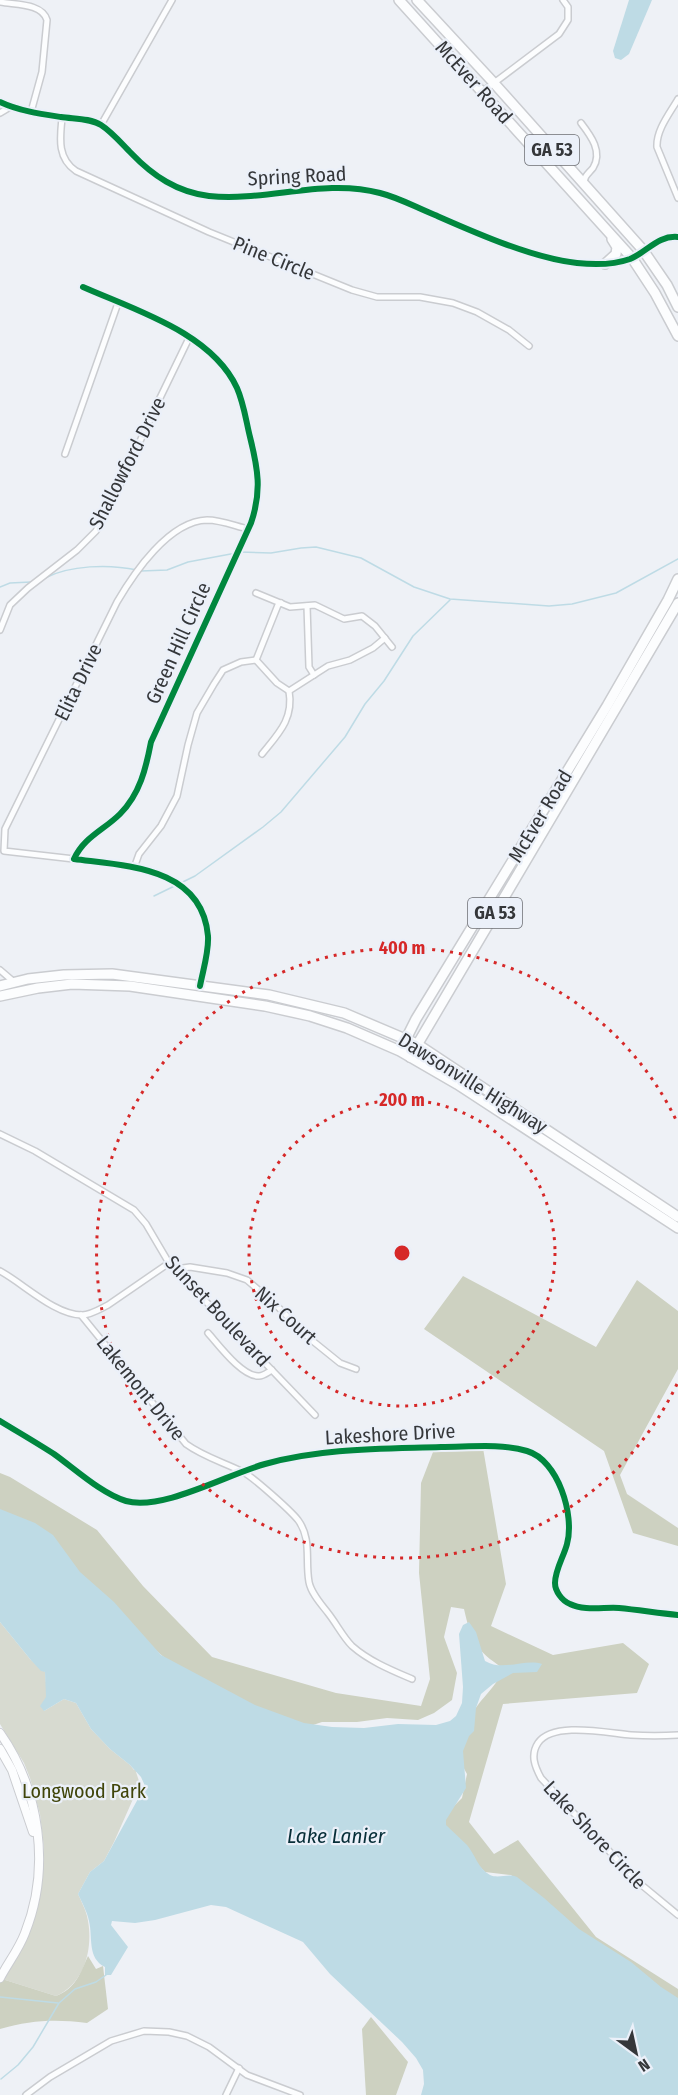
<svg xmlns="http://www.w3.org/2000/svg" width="678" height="2095" font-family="'Fira Sans Condensed',sans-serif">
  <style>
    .green { fill: #d7dad0 }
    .forest { fill: #cdd1c1 }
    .water { fill: #bedbe5 }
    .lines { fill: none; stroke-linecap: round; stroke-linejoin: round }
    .stream { stroke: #bedbe5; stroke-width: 1.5 }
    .street-casing { stroke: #caccd0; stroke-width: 8 }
    .secondary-casing { stroke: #caccd0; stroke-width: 10 }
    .primary-casing { stroke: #caccd0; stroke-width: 12 }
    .street { stroke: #fcfdfe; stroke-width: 5 }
    .secondary { stroke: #fcfdfe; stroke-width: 8 }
    .primary { stroke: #fcfdfe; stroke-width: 9 }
    .cycleway-casing { stroke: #ebf0f9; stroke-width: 10 }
    .cycleway { stroke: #00873e; stroke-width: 6 }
    .ring { fill: none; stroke: #d62828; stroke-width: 3; stroke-dasharray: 3 6 }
    .labels { text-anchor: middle; stroke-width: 4.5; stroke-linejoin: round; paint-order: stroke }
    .shield { fill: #ebf0f9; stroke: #6c6e73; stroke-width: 1.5 }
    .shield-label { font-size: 18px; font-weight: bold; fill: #35373a }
    .street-label { font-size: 20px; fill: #35373a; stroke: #ebf0f9 }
    .park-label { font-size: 20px; fill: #40450b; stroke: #ebf0f9 }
    .water-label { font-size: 21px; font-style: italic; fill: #072e38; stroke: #ebf0f9 }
    .centre { fill: #d62828; stroke: #ebf0f9; stroke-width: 3 }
    .ring-label { font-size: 18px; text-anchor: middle; font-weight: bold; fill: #d62828; stroke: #ebf0f9; stroke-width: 4.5; stroke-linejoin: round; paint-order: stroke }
  </style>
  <rect width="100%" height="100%" fill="#eef1f6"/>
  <path class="green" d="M0,1622L30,1659L45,1672L47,1693L44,1711L64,1699L76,1703L91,1729L110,1749L130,1765L134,1770L147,1761L148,1763L136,1772L139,1781L137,1790L114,1842L104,1861L90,1872L78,1894C81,1901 85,1908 87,1916C94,1945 86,1983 56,1996L2,1979L20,1953L35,1916L44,1848L40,1814L30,1778L24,1763L0,1724Z"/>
  <g class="forest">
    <path d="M463,1276L596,1347L637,1280L678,1311V1369L620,1475L627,1494L678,1528V1546L633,1533L604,1451L424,1329Z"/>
    <path d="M483,1448L506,1584L491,1626L553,1655L623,1643L649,1664L637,1693L503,1704L469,1822L494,1854L518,1840L596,1937L678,1989V2014L511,1875L485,1872L438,1822L462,1798L467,1774L453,1749C460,1736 466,1723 474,1711C482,1697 501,1682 503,1668C476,1651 471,1640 464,1609L451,1607L444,1637L457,1673L452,1700L434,1713L418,1720L387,1718L357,1722H322L295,1731L190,1680L0,1514V1473L10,1477L97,1530L143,1586L212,1657L336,1693L421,1706L430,1679L419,1573L421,1483L433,1452Z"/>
    <path d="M88,1956L96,1969L103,1966L108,2009L87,2023C55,2019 32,2020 0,2029V1983L2,1979L56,1996C76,1988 80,1974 88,1956Z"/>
    <path d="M371,2017L408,2062L396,2095H366L362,2029Z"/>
  </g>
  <g class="water">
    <path d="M629,0H652L629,54L621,60L615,58L613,51Z"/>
    <path d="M0,1509L35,1523L53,1535L80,1572L114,1602L161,1655L255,1705L304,1723L332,1727L364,1728L398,1724L436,1725L450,1721L456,1716L462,1703L463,1687L459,1634L463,1625L469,1622L476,1632L485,1661C503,1672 525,1658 542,1664L537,1672L513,1673L493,1684L481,1694L476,1708L474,1731L469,1736L463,1751L466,1788L446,1820V1825C453,1832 460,1838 467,1845C475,1854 478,1869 490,1875C499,1879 508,1873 517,1877L544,1898L579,1929L631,1962L661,1987L678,1998V2095H421L424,2084L423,2070L416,2058L402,2042L330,1974L303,1942L226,1907L211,1905L155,1920L135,1923L112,1921L111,1925L128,1947L111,1975H105V1967C87,1958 93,1938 89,1921C87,1911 82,1903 78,1894L90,1872L104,1861L145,1786L141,1777L130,1765L110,1749L91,1729L76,1703L64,1699L44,1711L40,1706L46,1697L45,1672L41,1671L30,1659L0,1622Z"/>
  </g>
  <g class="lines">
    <g class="stream">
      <path d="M240,552L271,553L301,548L316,547L361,558L414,587L450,599L549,606L572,604L616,593L678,559"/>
      <path d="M141,571L167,570L188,562L236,553"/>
      <path d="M45,578C70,565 109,564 137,570"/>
      <path d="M0,587L10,583L31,582"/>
      <path d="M154,896L195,876L263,827L281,812L345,737L365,704L384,681L413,636L450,600"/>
      <path d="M0,1997L58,2003"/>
      <path d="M1,2079L18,2065L33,2047L59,2003L75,1989L96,1982L106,1975"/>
    </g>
    <defs>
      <g id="street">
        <path d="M0,2C15,5 42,3 47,20L42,72L31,112"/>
        <path d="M482,92L559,34L568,20V7L563,0"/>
        <path d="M678,99C670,113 656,130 657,147L678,198"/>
        <path d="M0,102C19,111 41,114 61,117C74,119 90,118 101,125C112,132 122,144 131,153C153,176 177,192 209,196C266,202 324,178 380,193C400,198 417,208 435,215C476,233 532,258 577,263C595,265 613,265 630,259C647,252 658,235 678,237"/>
        <path d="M0,113L10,107"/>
        <path d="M62,118C60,138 57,158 76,171L209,232L352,290L377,297H420L453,303L477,312L509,330L529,346"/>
        <path d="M581,123C591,136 603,152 593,168C588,174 584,176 584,184"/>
        <path d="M101,125L172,0"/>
        <path d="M83,287C135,310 212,333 237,388C244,404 246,421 250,437C258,469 262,491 251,523L151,742C146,768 140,794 120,814C104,830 84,837 74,859C127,866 202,867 208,936C209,952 203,970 200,986"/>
        <path d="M65,454L118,303"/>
        <path d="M256,593L290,607L315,605L344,619L362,616L375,626L392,647"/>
        <path d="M281,603L278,605L256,660L277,683L289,691"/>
        <path d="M307,606L309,667L314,675"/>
        <path d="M0,630L10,605L28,588L77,550L96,531L117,491L159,400L190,336"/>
        <path d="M262,754C278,734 294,719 289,691L328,666L350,660L373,648L385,638"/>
        <path d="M74,859L4,851L5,829L117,602C134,573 169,521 207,520C221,520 235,526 248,529"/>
        <path d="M134,868L139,854L161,826L177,796L188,745L197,713L214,684L223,670L241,662L256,660"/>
        <path d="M0,970L14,982"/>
        <path d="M0,1134L35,1151L134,1210L146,1224L169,1263L315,1415"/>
        <path d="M176,1269L190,1267L227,1273L247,1280L276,1305L309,1338L340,1363L356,1369"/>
        <path d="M0,1271C24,1284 55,1315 82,1315C91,1315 100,1309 108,1305L169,1263"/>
        <path d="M81,1315L186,1444C204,1457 223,1462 243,1472C253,1477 290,1510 298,1520C312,1539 305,1560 309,1582C311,1593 321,1604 328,1613C336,1623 343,1637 352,1646C369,1661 391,1670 412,1679"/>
        <path d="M208,1333C218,1344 242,1377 259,1376C264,1376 268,1372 272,1370"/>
        <path d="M0,1421C18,1432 37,1443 54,1454C75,1469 102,1494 126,1501C163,1511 228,1474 265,1464C322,1448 383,1449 441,1447C469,1447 500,1443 527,1451C558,1460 575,1515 567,1544C564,1556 555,1570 555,1583C555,1591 562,1601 570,1604C584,1611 604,1607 619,1608C639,1610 658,1613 678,1615"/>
        <path d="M678,1735C662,1736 647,1736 631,1735C607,1733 553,1721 538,1743C530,1755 535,1767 541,1778L638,1882L678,1915"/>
        <path d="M26,2095L50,2077L111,2041L144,2031L169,2032L187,2036L209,2047L247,2075L300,2095"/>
        <path d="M226,2095L239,2068"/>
      </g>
      <g id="secondary">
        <path d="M0,1733C40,1790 51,1868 25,1933C19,1949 8,1963 0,1978"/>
        <path d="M0,1749L12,1770L33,1832"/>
      </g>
      <g id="primary">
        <path d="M399,0L632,258L655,293L678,336"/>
        <path d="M417,0L493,82L643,250L667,285L678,307"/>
        <path d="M605,264L616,254L617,247L612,239"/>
        <path d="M0,986L28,979L64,975L112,974L269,995L344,1013L417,1044L678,1217"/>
        <path d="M0,996L38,988L72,984L130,986L265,1006L310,1016L347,1028L400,1051L457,1084L678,1228"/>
        <path d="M404,1043L416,1019L607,706L668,600L678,579"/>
        <path d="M410,1057L678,603"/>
      </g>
    </defs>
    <use href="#street" class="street-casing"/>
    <use href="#secondary" class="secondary-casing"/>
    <use href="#primary" class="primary-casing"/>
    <use href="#street" class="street"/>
    <use href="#secondary" class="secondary"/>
    <use href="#primary" class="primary"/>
    <defs>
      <g id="cycleway">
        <path d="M0,102C19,111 41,114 61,117C74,119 90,118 101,125C112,132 122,144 131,153C153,176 177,192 209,196C266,202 324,178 380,193C400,198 417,208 435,215C476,233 532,258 577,263C595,265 613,265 630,259C647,252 658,235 678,237"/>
        <path d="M83,287C135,310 212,333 237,388C244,404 246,421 250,437C258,469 262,491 251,523L151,742C146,768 140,794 120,814C104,830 84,837 74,859C127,866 202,867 208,936C209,952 203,970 200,986"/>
        <path d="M0,1421C18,1432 37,1443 54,1454C75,1469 102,1494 126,1501C163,1511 228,1474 265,1464C322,1448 383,1449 441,1447C469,1447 500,1443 527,1451C558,1460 575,1515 567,1544C564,1556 555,1570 555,1583C555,1591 562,1601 570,1604C584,1611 604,1607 619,1608C639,1610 658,1613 678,1615"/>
      </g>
    </defs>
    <use href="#cycleway" class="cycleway-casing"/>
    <use href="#cycleway" class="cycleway"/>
  </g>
  <g class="ring">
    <circle cx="402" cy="1253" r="153"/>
    <path d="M677 1384A305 305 0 1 1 677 1122"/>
  </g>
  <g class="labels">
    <g class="shield">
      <rect x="525" y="135" width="54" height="30" rx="4.5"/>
      <rect x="468" y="898" width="54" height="30" rx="4.5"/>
    </g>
    <g class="shield-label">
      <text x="552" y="156">GA 53</text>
      <text x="495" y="919">GA 53</text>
    </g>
    <g class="street-label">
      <text transform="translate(474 82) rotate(48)" y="7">McEver Road</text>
      <text transform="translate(297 176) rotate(-3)" y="7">Spring Road</text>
      <text transform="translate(274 258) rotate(22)" y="7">Pine Circle</text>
      <text transform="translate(127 463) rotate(-63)" y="7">Shallowford Drive</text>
      <text transform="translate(178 643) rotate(-66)" y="7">Green Hill Circle</text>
      <text transform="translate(78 682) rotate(-64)" y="7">Elita Drive</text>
      <text transform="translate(540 816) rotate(-59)" y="7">McEver Road</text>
      <text transform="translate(473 1083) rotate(32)" y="7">Dawsonville Highway</text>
      <text transform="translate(218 1311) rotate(47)" y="7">Sunset Boulevard</text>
      <text transform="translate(286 1315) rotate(42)" y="7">Nix Court</text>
      <text transform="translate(141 1388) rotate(51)" y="7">Lakemont Drive</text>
      <text transform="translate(390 1434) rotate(-3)" y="7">Lakeshore Drive</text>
      <text transform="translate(595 1835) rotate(47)" y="7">Lake Shore Circle</text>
    </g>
    <g class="park-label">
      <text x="84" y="1798">Longwood Park</text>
    </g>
    <g class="water-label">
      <text x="336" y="1843">Lake Lanier</text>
    </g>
  </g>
  <circle cx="402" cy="1253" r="9" class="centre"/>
  <g class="ring-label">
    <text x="402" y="954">400 m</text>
    <text x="402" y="1106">200 m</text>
  </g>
  <g transform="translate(636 2053) rotate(147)" stroke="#ebf0f9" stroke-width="4.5" paint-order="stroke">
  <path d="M0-4.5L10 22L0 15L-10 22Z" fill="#35373a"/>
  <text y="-9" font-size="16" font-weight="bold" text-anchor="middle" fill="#35373a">N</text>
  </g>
</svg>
